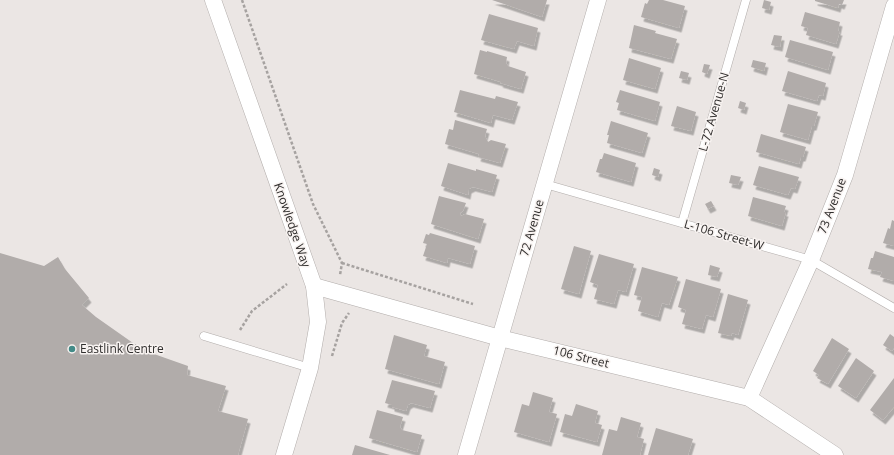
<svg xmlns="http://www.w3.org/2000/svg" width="894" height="455" font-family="'Open Sans',sans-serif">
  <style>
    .building { fill: #b1acaa; filter: url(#shadow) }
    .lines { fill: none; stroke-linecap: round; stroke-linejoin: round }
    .service-casing { stroke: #b2adab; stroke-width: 9 }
    .minor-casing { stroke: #b2adab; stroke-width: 17 }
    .path { stroke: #a6a2a0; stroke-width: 2.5; stroke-dasharray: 3 2; stroke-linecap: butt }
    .service { stroke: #fff; stroke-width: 8 }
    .minor { stroke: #fff; stroke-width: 16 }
    .poi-dot { fill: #438b88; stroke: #f8f3f1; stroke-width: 1.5 }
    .labels { text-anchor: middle; stroke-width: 3; stroke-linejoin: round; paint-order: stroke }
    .street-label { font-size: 12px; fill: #302e2d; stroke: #f8f3f1 }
    .poi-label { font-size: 12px; fill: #302e2d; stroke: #f8f3f1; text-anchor: start }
  </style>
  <defs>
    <filter id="shadow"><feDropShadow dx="2.5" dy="4.5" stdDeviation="0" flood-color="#0004"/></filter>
  </defs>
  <rect width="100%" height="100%" fill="#ebe6e4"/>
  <g class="building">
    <path d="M492,0H547L542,17Z"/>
    <path d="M649,0H663L685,6L679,28L641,17L645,3L647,4Z"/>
    <path d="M764,0L771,2L769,10L762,8Z"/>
    <path d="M815,0H844L842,5L839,4L838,8L815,1Z"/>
    <path d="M805,12L840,22L838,31H840L836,44L806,35L808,28L801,26Z"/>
    <path d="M489,14L538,28L534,46L517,41L514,49L481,40Z"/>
    <path d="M634,25L656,31L655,33L677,39L671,59L629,48Z"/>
    <path d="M774,35L782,36L780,47L771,45Z"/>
    <path d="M790,40L833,52L828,70L785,57Z"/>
    <path d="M480,50L487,52V51L507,57L506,63L508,66L526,72L521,89L500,83L501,82L474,74Z"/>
    <path d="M629,58L661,68L655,89L623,80Z"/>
    <path d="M753,60L766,63L764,71L751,67Z"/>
    <path d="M704,64L710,65L707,74L702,72Z"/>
    <path d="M681,71L689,73L687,80L679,78Z"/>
    <path d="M788,71L826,83L823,96L819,95L817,101L782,91Z"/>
    <path d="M460,90L495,99L496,96L518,102L512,120L493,115L491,123L454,112Z"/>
    <path d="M620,90L660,102L655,121L617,110L619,103L616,102Z"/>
    <path d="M740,101L746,103L744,110L738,108Z"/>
    <path d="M788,104L818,112L814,126H812L808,140L780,132Z"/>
    <path d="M677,106L696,112L691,131L671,126Z"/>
    <path d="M455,120L487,129L485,136L488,142L491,140L506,144L500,163L478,157L479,154L445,144L449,129L453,130Z"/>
    <path d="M611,121L648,133L642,153L607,143L609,135H607Z"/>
    <path d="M761,134L806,147L803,157H801L799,164L756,152Z"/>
    <path d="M604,153L636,163L631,182L596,172L600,159H602Z"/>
    <path d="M448,163L476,171V169L497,175L492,192L473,187L469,189L468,195L441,186Z"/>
    <path d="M759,166L799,177L795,189L791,188L788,195L753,185Z"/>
    <path d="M654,168L660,170L658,177L652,175Z"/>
    <path d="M731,175L741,177L738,185L729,183Z"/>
    <path d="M439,196L466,203L463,211L460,213L461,216L465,214L484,219L478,239L431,224Z"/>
    <path d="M753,197L786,206L784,212H786L782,226L748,216Z"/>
    <path d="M711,201L714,206L708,209L705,204Z"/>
    <path d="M892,220L894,221V246L883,243L888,228L890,229Z"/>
    <path d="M430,233L475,246L470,264L448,258L447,263L423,256L427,244L423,243L426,234L429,235Z"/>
    <path d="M574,246L591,251L579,294L561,289Z"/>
    <path d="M875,251L894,257V281L880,277L882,272L868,269L871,258H873Z"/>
    <path d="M0,253L44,266L58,257L65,269L89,298L82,305L96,317L133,343L154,354L188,366L187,375L226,386L218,411L248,419L238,455H0Z"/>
    <path d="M599,254L634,264L626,292L618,290L614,304L594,299L598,285L590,282Z"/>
    <path d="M710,265L720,268L717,277L708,275Z"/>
    <path d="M642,267L678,277L669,305L662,303L658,317L638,311L642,297L634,295Z"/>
    <path d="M686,279L721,289L713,317L706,315L702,329L682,324L686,310L678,307Z"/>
    <path d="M728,294L748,300L738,335L732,333L731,336L718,333Z"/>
    <path d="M890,334L894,337V348L892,351L883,345Z"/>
    <path d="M394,335L427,345L424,356L445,362L439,384L385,369Z"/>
    <path d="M832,338L849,349L828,384L817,378L819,375L813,371Z"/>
    <path d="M856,358L874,371L856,398L838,386Z"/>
    <path d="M894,378V407L883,420L870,410Z"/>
    <path d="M392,380L435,391L430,408L411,403L408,405L406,411L392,407V405L385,403Z"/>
    <path d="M533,392L553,398L549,412L557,414L549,442L514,432L522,404L529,406Z"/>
    <path d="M576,404L598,411L595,423L602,425L597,442L560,432L565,414L572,416Z"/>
    <path d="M377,410L403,417L400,427L402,430L422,435L417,452L369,438Z"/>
    <path d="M621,417L641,423L637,437L644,439L640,455H602L609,429L617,431Z"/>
    <path d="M656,428L693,439L688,455H648Z"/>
    <path d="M355,445L390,455H352Z"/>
  </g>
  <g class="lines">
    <defs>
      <g id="service">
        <path d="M545,184L811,260L894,308"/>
        <path d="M682,223L746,0"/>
        <path d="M204,336L310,368"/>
      </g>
      <g id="minor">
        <path d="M213,0L314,286L318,322L310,368L284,455"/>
        <path d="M314,286L500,338L749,398L835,455"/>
        <path d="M749,398L811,260L845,175L894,6"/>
        <path d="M466,455L598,0"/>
      </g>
    </defs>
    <use href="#service" class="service-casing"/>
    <use href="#minor" class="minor-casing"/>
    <g class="path">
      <path d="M242,0L313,204L342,263L340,275"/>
      <path d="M342,263L473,304"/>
      <path d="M240,330L252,311L287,284"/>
      <path d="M332,356L342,323L349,313"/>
    </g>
    <use href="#service" class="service"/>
    <use href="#minor" class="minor"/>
  </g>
  <circle class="poi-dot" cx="72" cy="349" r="4"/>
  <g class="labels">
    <g class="street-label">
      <text transform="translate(714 112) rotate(-74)" y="4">L-72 Avenue-N</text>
      <text transform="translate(832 206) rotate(-69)" y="4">73 Avenue</text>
      <text transform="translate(292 225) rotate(71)" y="4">Knowledge Way</text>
      <text transform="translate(532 228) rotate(-74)" y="4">72 Avenue</text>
      <text transform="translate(724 235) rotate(16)" y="4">L-106 Street-W</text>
      <text transform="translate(581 357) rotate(14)" y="4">106 Street</text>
    </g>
    <g class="poi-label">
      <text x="80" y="353">Eastlink Centre</text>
    </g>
  </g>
</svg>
